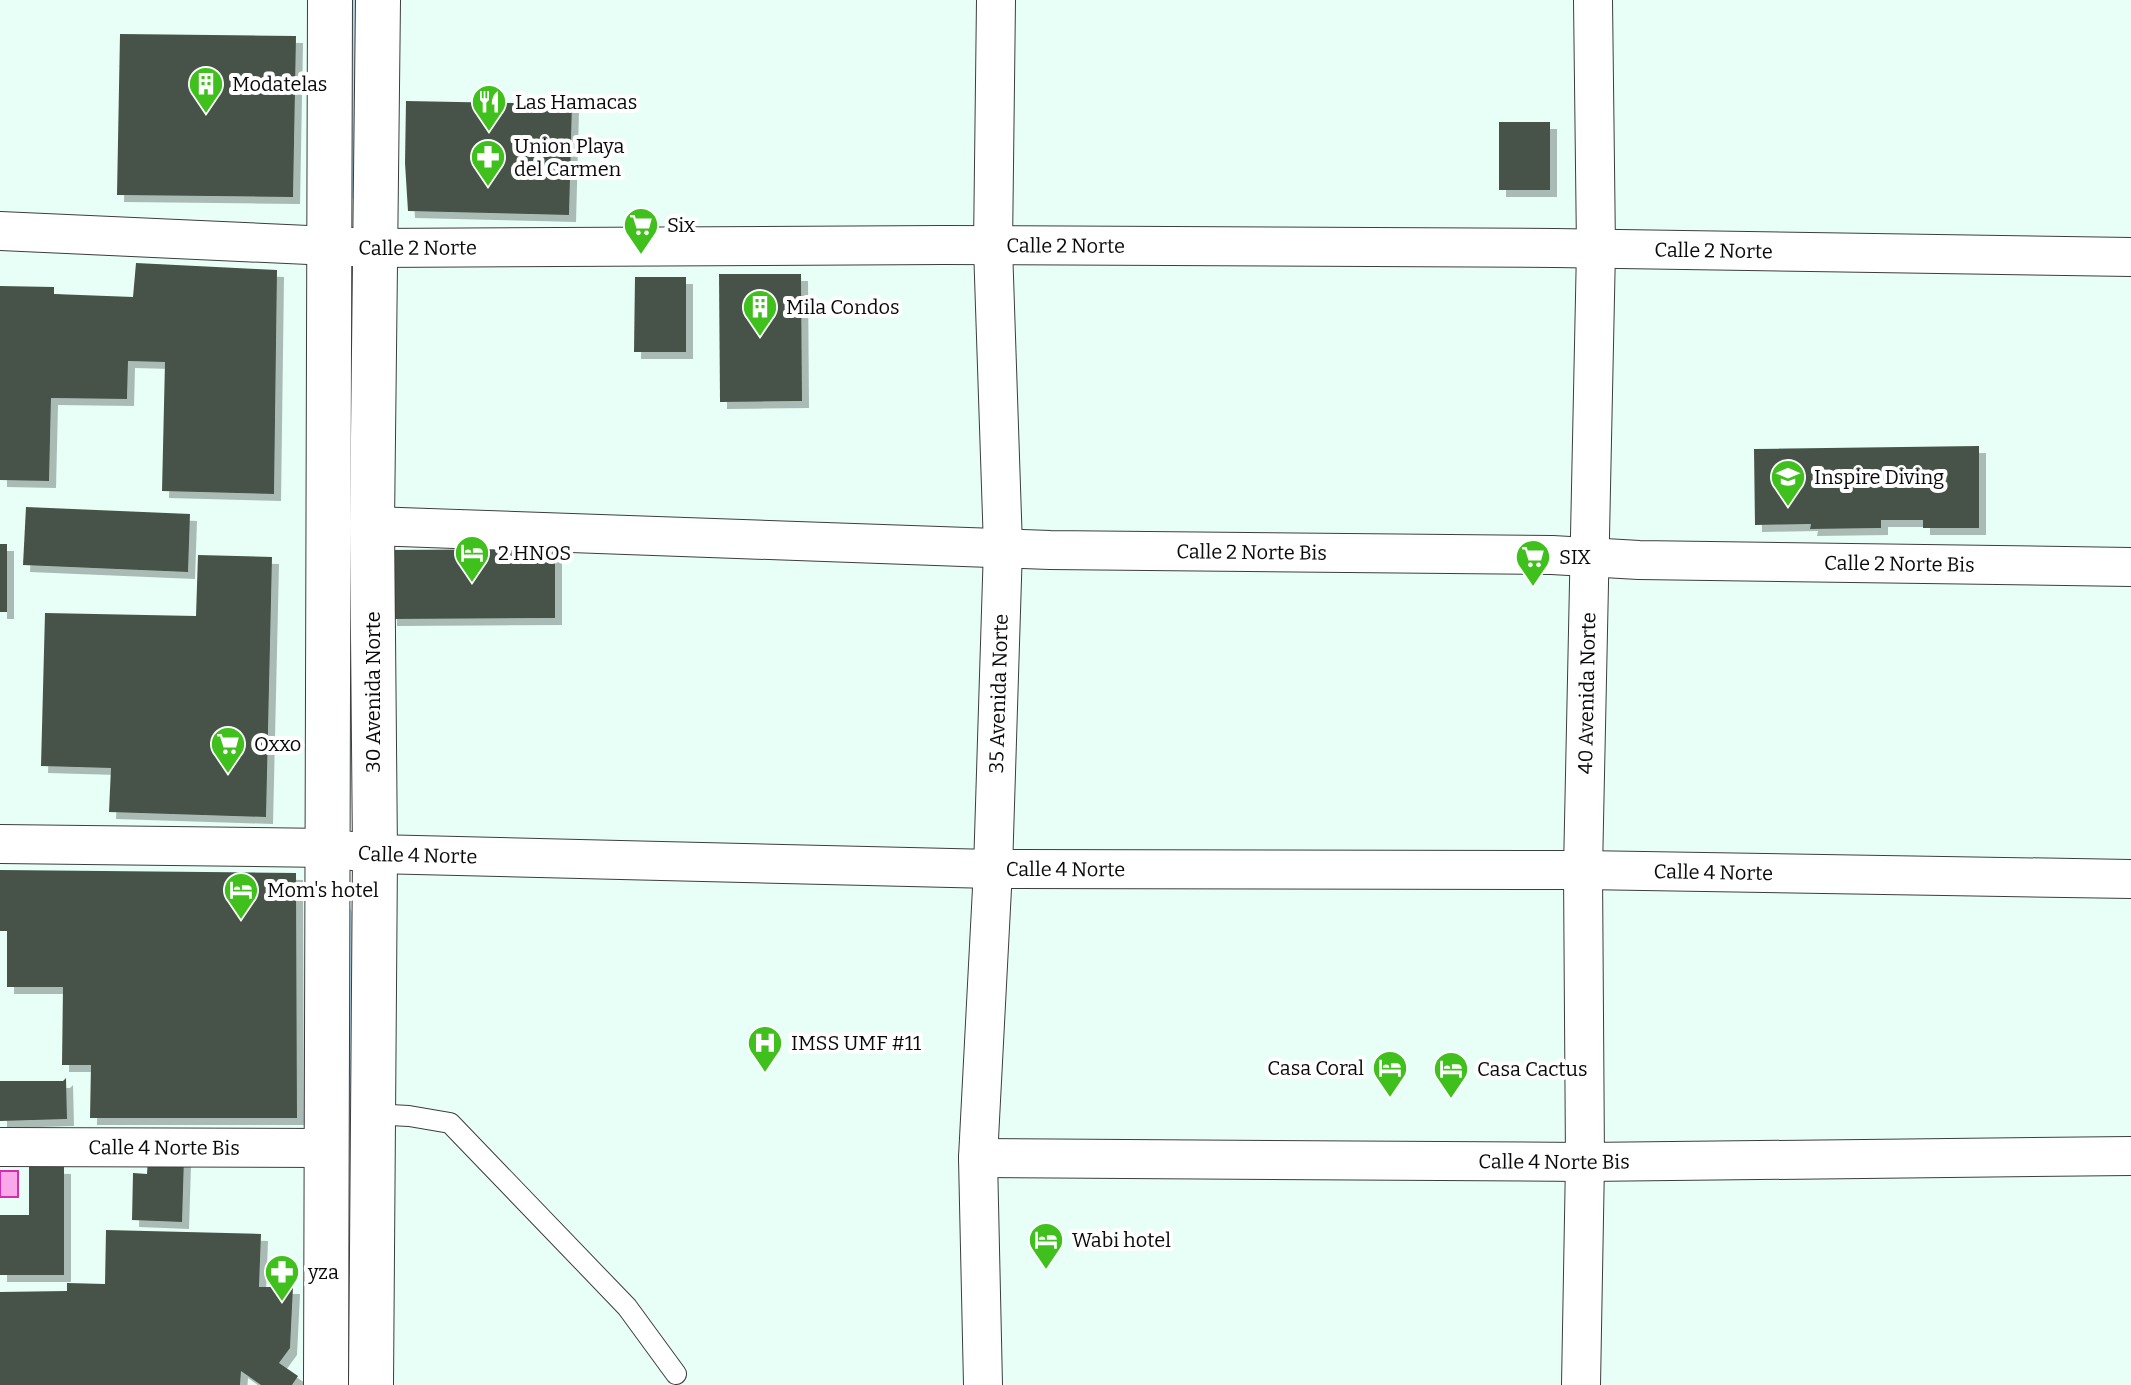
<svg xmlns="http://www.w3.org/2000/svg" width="2131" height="1385" font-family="Bitter,serif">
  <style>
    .green { fill: #b0d8eb }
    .water { fill: #f9a9e9; stroke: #d42cad; stroke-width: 2 }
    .building { fill: #465349; filter: url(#shadow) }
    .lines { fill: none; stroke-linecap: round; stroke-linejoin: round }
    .service-casing { stroke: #3d3d3d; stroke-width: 22 }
    .minor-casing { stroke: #3d3d3d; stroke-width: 40 }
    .tertiary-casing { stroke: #3d3d3d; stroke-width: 46 }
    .service { stroke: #fff; stroke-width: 20 }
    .minor { stroke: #fff; stroke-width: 38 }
    .tertiary { stroke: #fff; stroke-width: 44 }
    .labels { text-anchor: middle; stroke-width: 8; stroke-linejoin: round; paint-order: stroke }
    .poi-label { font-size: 20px; fill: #0a0a0a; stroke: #fff; text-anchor: start }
    .street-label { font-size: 20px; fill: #0a0a0a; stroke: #fff }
  </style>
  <defs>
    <filter id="shadow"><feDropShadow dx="7" dy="7" stdDeviation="0" flood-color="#0004"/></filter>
  </defs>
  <rect width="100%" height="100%" fill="#e7fff6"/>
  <g class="green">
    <path d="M351,0H359L355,204L351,195Z"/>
    <path d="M349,906L352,912V1380L350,1385H345Z"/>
  </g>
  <rect class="water" x="0" y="1171" width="18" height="26"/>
  <g class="building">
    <path d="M120,34L296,36L293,197L117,195Z"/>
    <path d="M406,101L572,104L569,215L408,211L405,163Z"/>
    <rect x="1499" y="122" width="51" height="68"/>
    <path d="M136,263L277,270L274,494L162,491L165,362L128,361L127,399L51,398L49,481L0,480V286L54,287V294L133,297Z"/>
    <path d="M719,274H801L802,401L720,402Z"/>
    <path d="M635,277H686V352H634Z"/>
    <path d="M1979,446V528H1923V520H1881V528L1810,529L1811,524L1755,525L1754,449Z"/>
    <path d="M26,507L190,514L188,572L23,565Z"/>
    <rect x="0" y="544" width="7" height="68"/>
    <path d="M555,549V618L390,619V550Z"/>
    <path d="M198,555L272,557L266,817L109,812L111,768L41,766L45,613L196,616Z"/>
    <path d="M0,870L296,873L297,1118H90L91,1065H62L63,987H7V931H0Z"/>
    <path d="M66,1078L67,1119L0,1121V1081H63Z"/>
    <path d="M148,1158H184L182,1222L132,1220L133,1173L147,1174Z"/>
    <path d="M29,1166L64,1167V1275H0V1215H29Z"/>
    <path d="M106,1230L261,1234L259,1287H293L290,1348L279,1363L298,1376L292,1385H261L241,1371L240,1385H0V1292L67,1291V1283L105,1284Z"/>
  </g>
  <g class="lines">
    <defs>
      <path id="service" d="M371,1114L409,1116L450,1123L627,1307L676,1374"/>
      <g id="minor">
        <path id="s1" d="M0,231L374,248L943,245L1555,248L2131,257"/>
        <path id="s2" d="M372,526L1050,550L1552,555L1639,560L2131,567"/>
        <path id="s3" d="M0,844L329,848L375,854L993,869L1583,870L2131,879"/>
        <path id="s4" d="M0,1147L328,1148"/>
        <path id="s5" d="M978,1158L1585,1162L2131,1156"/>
        <path id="s6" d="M983,1385L978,1158L993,869L1003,547L993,247L996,0"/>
        <path id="s7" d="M1581,1385L1585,1162L1583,870L1596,249L1593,0"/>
      </g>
      <g id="tertiary">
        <path d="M326,1385L330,0"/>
        <path d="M371,1385L375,854L372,526L378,0"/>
      </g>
    </defs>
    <use href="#service" class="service-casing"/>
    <use href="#minor" class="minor-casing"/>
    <use href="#tertiary" class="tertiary-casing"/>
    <use href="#service" class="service"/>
    <use href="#minor" class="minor"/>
    <use href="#tertiary" class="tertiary"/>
  </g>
  <defs>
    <symbol id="building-pin" viewBox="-11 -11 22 30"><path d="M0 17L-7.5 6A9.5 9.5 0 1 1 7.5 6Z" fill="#3fc01c" stroke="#fff"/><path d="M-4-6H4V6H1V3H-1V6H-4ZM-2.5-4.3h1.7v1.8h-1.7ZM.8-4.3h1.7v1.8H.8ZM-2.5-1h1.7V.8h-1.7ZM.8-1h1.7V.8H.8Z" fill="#fff"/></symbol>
    <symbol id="restaurant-pin" viewBox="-11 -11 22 30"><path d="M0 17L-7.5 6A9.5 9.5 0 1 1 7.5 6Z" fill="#3fc01c" stroke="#fff"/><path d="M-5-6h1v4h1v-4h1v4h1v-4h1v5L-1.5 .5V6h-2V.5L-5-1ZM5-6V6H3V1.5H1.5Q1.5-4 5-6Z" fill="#fff"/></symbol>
    <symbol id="pharmacy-pin" viewBox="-11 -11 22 30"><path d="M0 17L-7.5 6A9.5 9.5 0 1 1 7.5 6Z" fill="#3fc01c" stroke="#fff"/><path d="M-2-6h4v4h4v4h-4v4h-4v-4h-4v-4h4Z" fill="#fff"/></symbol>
    <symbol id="supermarket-pin" viewBox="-11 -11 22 30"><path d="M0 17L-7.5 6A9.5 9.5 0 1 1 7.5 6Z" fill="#3fc01c" stroke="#fff"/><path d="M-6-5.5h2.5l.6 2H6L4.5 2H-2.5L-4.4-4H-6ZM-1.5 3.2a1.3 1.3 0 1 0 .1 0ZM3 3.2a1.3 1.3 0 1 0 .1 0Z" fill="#fff"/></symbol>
    <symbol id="school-pin" viewBox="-11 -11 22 30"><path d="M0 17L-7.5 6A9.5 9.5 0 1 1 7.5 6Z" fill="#3fc01c" stroke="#fff"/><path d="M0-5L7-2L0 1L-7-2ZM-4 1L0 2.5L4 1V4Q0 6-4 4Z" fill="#fff"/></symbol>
    <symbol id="hotel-pin" viewBox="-11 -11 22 30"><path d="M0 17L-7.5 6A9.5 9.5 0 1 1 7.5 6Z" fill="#3fc01c" stroke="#fff"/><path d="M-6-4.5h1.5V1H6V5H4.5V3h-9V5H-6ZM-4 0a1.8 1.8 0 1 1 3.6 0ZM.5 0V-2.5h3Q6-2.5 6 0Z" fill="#fff"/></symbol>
    <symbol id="hospital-pin" viewBox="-11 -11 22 30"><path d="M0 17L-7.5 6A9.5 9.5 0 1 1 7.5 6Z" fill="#3fc01c" stroke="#fff"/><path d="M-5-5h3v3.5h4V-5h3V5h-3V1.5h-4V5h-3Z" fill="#fff"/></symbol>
  </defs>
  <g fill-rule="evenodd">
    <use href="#building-pin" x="186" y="64" width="40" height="54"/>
    <use href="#restaurant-pin" x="469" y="82" width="40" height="54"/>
    <use href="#pharmacy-pin" x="468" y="137" width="40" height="54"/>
    <use href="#supermarket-pin" x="621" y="205" width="40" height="54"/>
    <use href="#building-pin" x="740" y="287" width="40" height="54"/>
    <use href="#school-pin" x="1768" y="457" width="40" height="54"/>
    <use href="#hotel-pin" x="452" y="533" width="40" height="54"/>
    <use href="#supermarket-pin" x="1513" y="537" width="40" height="54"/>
    <use href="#supermarket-pin" x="208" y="724" width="40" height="54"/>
    <use href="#hotel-pin" x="221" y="870" width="40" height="54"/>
    <use href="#hospital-pin" x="745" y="1023" width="40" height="54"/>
    <use href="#hotel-pin" x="1370" y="1048" width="40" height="54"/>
    <use href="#hotel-pin" x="1431" y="1049" width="40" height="54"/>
    <use href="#hotel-pin" x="1026" y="1220" width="40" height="54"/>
    <use href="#pharmacy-pin" x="262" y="1252" width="40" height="54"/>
  </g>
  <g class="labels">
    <g class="poi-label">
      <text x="232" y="91">Modatelas</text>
      <text x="515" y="109">Las Hamacas</text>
      <text x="514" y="153">Union Playa<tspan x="514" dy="23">del Carmen</tspan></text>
      <text x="667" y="232">Six</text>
      <text x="786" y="314">Mila Condos</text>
      <text x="1814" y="484">Inspire Diving</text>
      <text x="498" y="560">2 HNOS</text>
      <text x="1559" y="564">SIX</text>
      <text x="254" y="751">Oxxo</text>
      <text x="267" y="897">Mom's hotel</text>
      <text x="791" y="1050">IMSS UMF #11</text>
      <text x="1364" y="1075" text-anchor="end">Casa Coral</text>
      <text x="1477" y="1076">Casa Cactus</text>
      <text x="1072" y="1247">Wabi hotel</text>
      <text x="308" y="1279">yza</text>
    </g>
    <g class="street-label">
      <text dy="7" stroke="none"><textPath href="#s1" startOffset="418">Calle 2 Norte</textPath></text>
      <text dy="7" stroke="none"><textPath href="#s1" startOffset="1066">Calle 2 Norte</textPath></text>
      <text dy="7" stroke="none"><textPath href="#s1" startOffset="1714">Calle 2 Norte</textPath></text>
      <text dy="7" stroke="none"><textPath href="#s2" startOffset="880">Calle 2 Norte Bis</textPath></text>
      <text dy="7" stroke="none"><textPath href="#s2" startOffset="1528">Calle 2 Norte Bis</textPath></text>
      <text transform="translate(373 692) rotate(-90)" y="7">30 Avenida Norte</text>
      <text dy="7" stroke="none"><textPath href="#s7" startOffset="692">40 Avenida Norte</textPath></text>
      <text dy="7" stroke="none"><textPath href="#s6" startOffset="692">35 Avenida Norte</textPath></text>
      <text dy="7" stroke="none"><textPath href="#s3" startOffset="418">Calle 4 Norte</textPath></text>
      <text dy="7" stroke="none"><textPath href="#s3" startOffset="1066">Calle 4 Norte</textPath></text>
      <text dy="7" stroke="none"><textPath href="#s3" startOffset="1714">Calle 4 Norte</textPath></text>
      <text dy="7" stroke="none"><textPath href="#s4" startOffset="164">Calle 4 Norte Bis</textPath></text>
      <text dy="7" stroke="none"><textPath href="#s5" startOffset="576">Calle 4 Norte Bis</textPath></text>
    </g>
  </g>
</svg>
